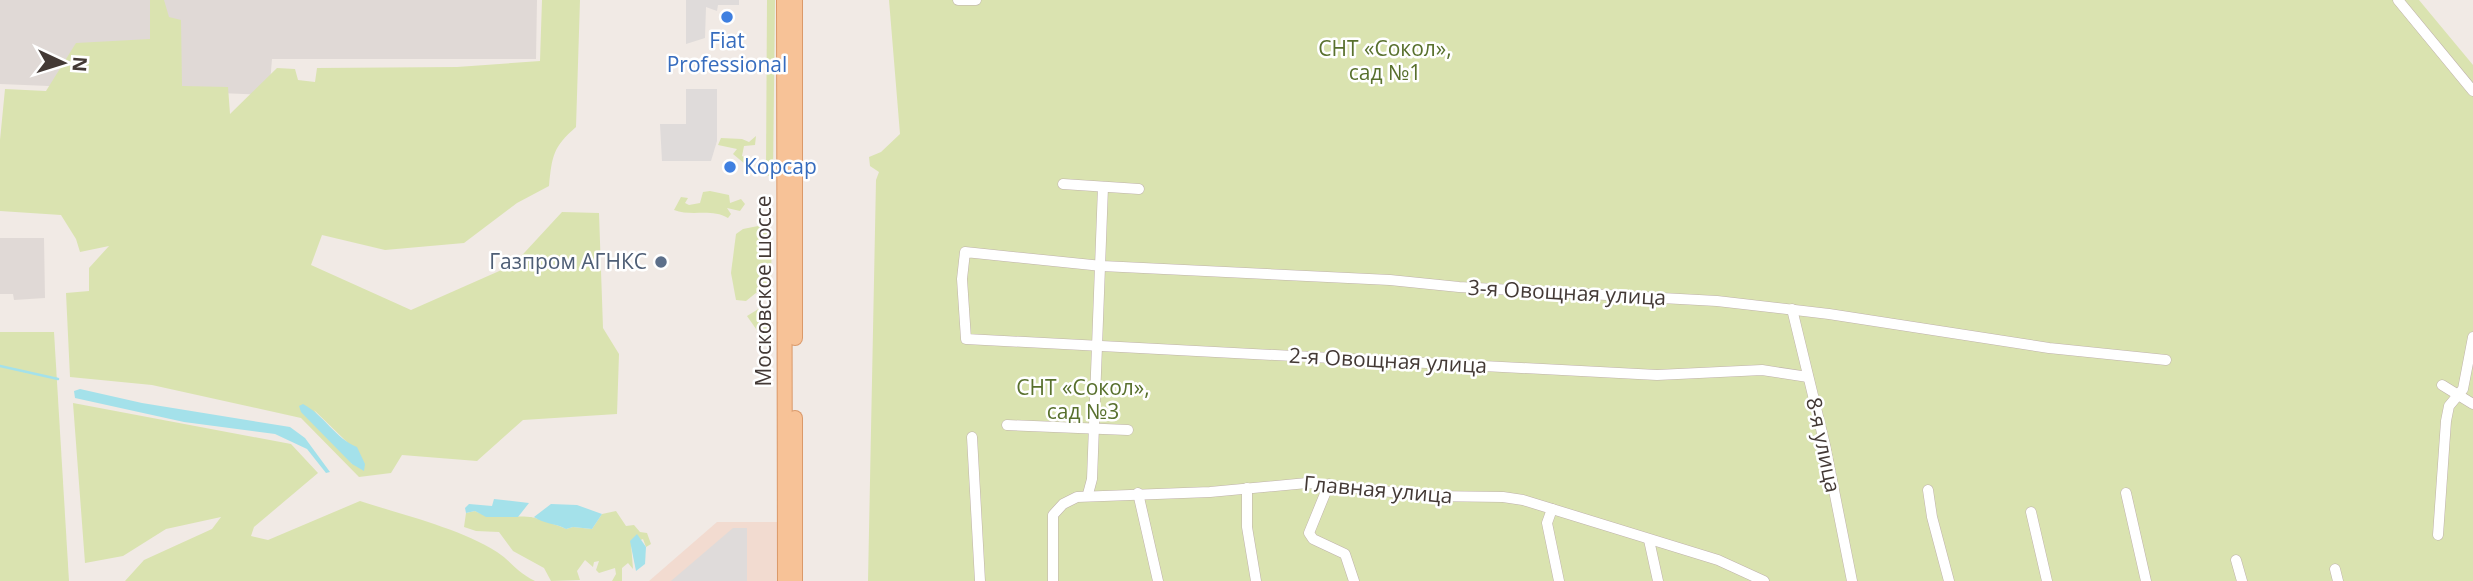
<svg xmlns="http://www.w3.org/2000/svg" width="2473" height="581" font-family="'Open Sans',sans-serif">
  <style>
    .commercial { fill: #f2dbd0 }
    .industrial { fill: #e0d9d6 }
    .green { fill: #dae3b0; fill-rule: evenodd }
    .parking { fill: #dfdbda }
    .water { fill: #a4e1ea }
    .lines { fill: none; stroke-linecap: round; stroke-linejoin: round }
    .stream { stroke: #a4e1ea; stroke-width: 2.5 }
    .street-casing { stroke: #bfb2ab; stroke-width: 11 }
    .primary-casing { stroke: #db9969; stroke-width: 16 }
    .street { stroke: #fff; stroke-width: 10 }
    .primary { stroke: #f7c297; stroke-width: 14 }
    .shop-dot { fill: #3f7fe0; stroke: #fff; stroke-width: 2.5 }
    .service-dot { fill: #5c6f8a; stroke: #fff; stroke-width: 2.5 }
    .labels { text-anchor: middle; stroke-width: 5; stroke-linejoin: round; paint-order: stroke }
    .shop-label { font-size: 21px; fill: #366cbe; stroke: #fff }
    .park-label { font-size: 21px; fill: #58702d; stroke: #fff }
    .service-label { font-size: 21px; fill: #4e5e75; stroke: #fff; text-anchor: end }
    .street-label { font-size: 21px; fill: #433935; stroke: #fff }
  </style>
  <rect width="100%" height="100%" fill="#f1eae5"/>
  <path class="commercial" d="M717,522H780V581H649Z"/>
  <g class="industrial">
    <path d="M0,0H537L536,59H272L269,95L0,84Z"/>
    <path d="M0,238H44L45,298L14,300L13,294H0Z"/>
  </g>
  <g class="green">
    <path d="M150,0H164L169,17L181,20L182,86L228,87L230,114L277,68L295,69L298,80L315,82L317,68L457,67L540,61L542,0H580L576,127C553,147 552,156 549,186L517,203L464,243L385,250L322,235L311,265L411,310L513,265L562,212L599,213L603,328L619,354L617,414L523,420L477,461L402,455L391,473L359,477L301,418L152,385L70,377L66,293L89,291V268L109,246L80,252L76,239L61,215L0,211V140L5,89L46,91L76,43L150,39ZM314,410L349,444L352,464Z"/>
    <path d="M767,0H775L773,177L768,176L766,171Z"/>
    <path d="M889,0H2419L2473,65V581H868L876,180L879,172L870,166L869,157L881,152L900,134Z"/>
    <path d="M756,136L755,145L744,146L742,156L748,159L745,164L733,154L737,149L718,145L721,138L742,139L749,142Z"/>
    <path d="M710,191L729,195L730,203L741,199L745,204L740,211L727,208L731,214L728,218C711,208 692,217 674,210L681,197L688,198L685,203L689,205L700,203L703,192Z"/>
    <path d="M758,226L772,232L771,281L746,301L736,300L731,273L736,234L743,229Z"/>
    <path d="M771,301L770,349L747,316Z"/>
    <path d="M0,332H54L69,581H0Z"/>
    <path d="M73,403L291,444L318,473L254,527L251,536L268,540L360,501C403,515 459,528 497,552C512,562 515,571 535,581H125L144,560L212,529L221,517L166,529L123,556L85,563Z"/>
    <path d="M475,511C492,520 510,515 530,517C535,517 560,526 566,529L573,527L592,529L602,514L616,511L626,526L634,525L640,532L647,533L651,544L646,547L643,539L631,544L633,569L628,563L622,568V581H612L616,574L615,568L599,573L596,570L599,561L594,562L593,567L585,560L577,571L580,580L551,581L544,568L513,551L499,532L476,531L464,527L466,513Z"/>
  </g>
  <g class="parking">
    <path d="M686,0H739V5H718L717,11L706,7L705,38L686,44Z"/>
    <path d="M686,89H717V141L711,161H662L660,124H686Z"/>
    <path d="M733,528H747V581H671Z"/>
  </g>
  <g class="water">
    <path d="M80,389L142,403L290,427L305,438L330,472L326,473L307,449L275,434L184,422L75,398L74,391Z"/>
    <path d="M303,404C324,415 336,439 357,447L365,464L364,471L352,464L301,412L299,406Z"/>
    <path d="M494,499L529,503L518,517H486L475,511L466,513L465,508L469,504L492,506Z"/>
    <path d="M551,504L577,505L602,514L592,529L573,527L566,529C555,523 544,524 534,517Z"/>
    <path d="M637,534L646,547L645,564L636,571L630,541Z"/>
  </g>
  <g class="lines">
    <path class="stream" d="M0,366L58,379"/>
    <defs>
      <g id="street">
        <path d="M958,0H976"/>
        <path d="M2398,0L2473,91"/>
        <path d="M1063,184L1139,189"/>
        <path d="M1792,309L1825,445L1852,581"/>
        <path d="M1808,377L1762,370L1657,375L966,339L962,279L965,252L1102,266L1390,280L1459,287L1717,301L1829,314L2049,348L2166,360"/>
        <path d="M2442,385L2473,404"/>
        <path d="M1007,425L1128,430"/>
        <path d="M972,437L980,581"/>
        <path d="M1329,484L1309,533L1313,539L1345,554L1354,581"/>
        <path d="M1247,488V527L1256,581"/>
        <path d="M1928,490L1932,517L1949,581"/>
        <path d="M1138,493L1158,581"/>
        <path d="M2126,493L2146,581"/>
        <path d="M1088,494L1092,479L1103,187"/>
        <path d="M1552,509L1547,523L1559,581"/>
        <path d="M2031,512L2047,581"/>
        <path d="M2438,535L2446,421L2449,406L2463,389L2473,337"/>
        <path d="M1649,540L1658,581"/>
        <path d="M2236,560L2242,581"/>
        <path d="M2335,569L2338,581"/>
        <path d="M1053,581V515L1063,504L1077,497L1210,492L1307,483L1429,496L1503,497L1523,500L1718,560L1764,581"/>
      </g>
      <g id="primary">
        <path d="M784,0L785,581"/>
        <path d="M795,0V338"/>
        <path d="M795,418V581"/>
      </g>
    </defs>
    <use href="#street" class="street-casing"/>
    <use href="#primary" class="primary-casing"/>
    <use href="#street" class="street"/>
    <use href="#primary" class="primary"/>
  </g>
  <g class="shop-dot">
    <circle cx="727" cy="17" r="7"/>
    <circle cx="730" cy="167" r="7"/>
  </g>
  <circle class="service-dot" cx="661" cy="262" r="7"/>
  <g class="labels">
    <g class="shop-label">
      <text x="727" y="48">Fiat<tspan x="727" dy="24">Professional</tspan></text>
      <text x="744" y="174" text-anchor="start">Корсар</text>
    </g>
    <g class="park-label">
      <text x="1385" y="56">СНТ «Сокол»,<tspan x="1385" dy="24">сад №1</tspan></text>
      <text x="1083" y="395">СНТ «Сокол»,<tspan x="1083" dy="24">сад №3</tspan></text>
    </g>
    <g class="service-label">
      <text x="647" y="269">Газпром АГНКС</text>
    </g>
    <g class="street-label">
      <text transform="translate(764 291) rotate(-90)" y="7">Московское шоссе</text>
      <text transform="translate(1567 293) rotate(3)" y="7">3-я Овощная улица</text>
      <text transform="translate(1388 361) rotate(3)" y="7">2-я Овощная улица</text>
      <text transform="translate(1823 445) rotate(78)" y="7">8-я улица</text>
      <text transform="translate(1378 490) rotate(5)" y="7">Главная улица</text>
    </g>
  </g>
  <g transform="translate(63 63) rotate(94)" stroke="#ffffff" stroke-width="5" paint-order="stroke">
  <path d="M0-5L12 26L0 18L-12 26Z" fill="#433935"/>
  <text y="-10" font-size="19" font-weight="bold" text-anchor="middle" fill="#433935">N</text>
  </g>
</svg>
